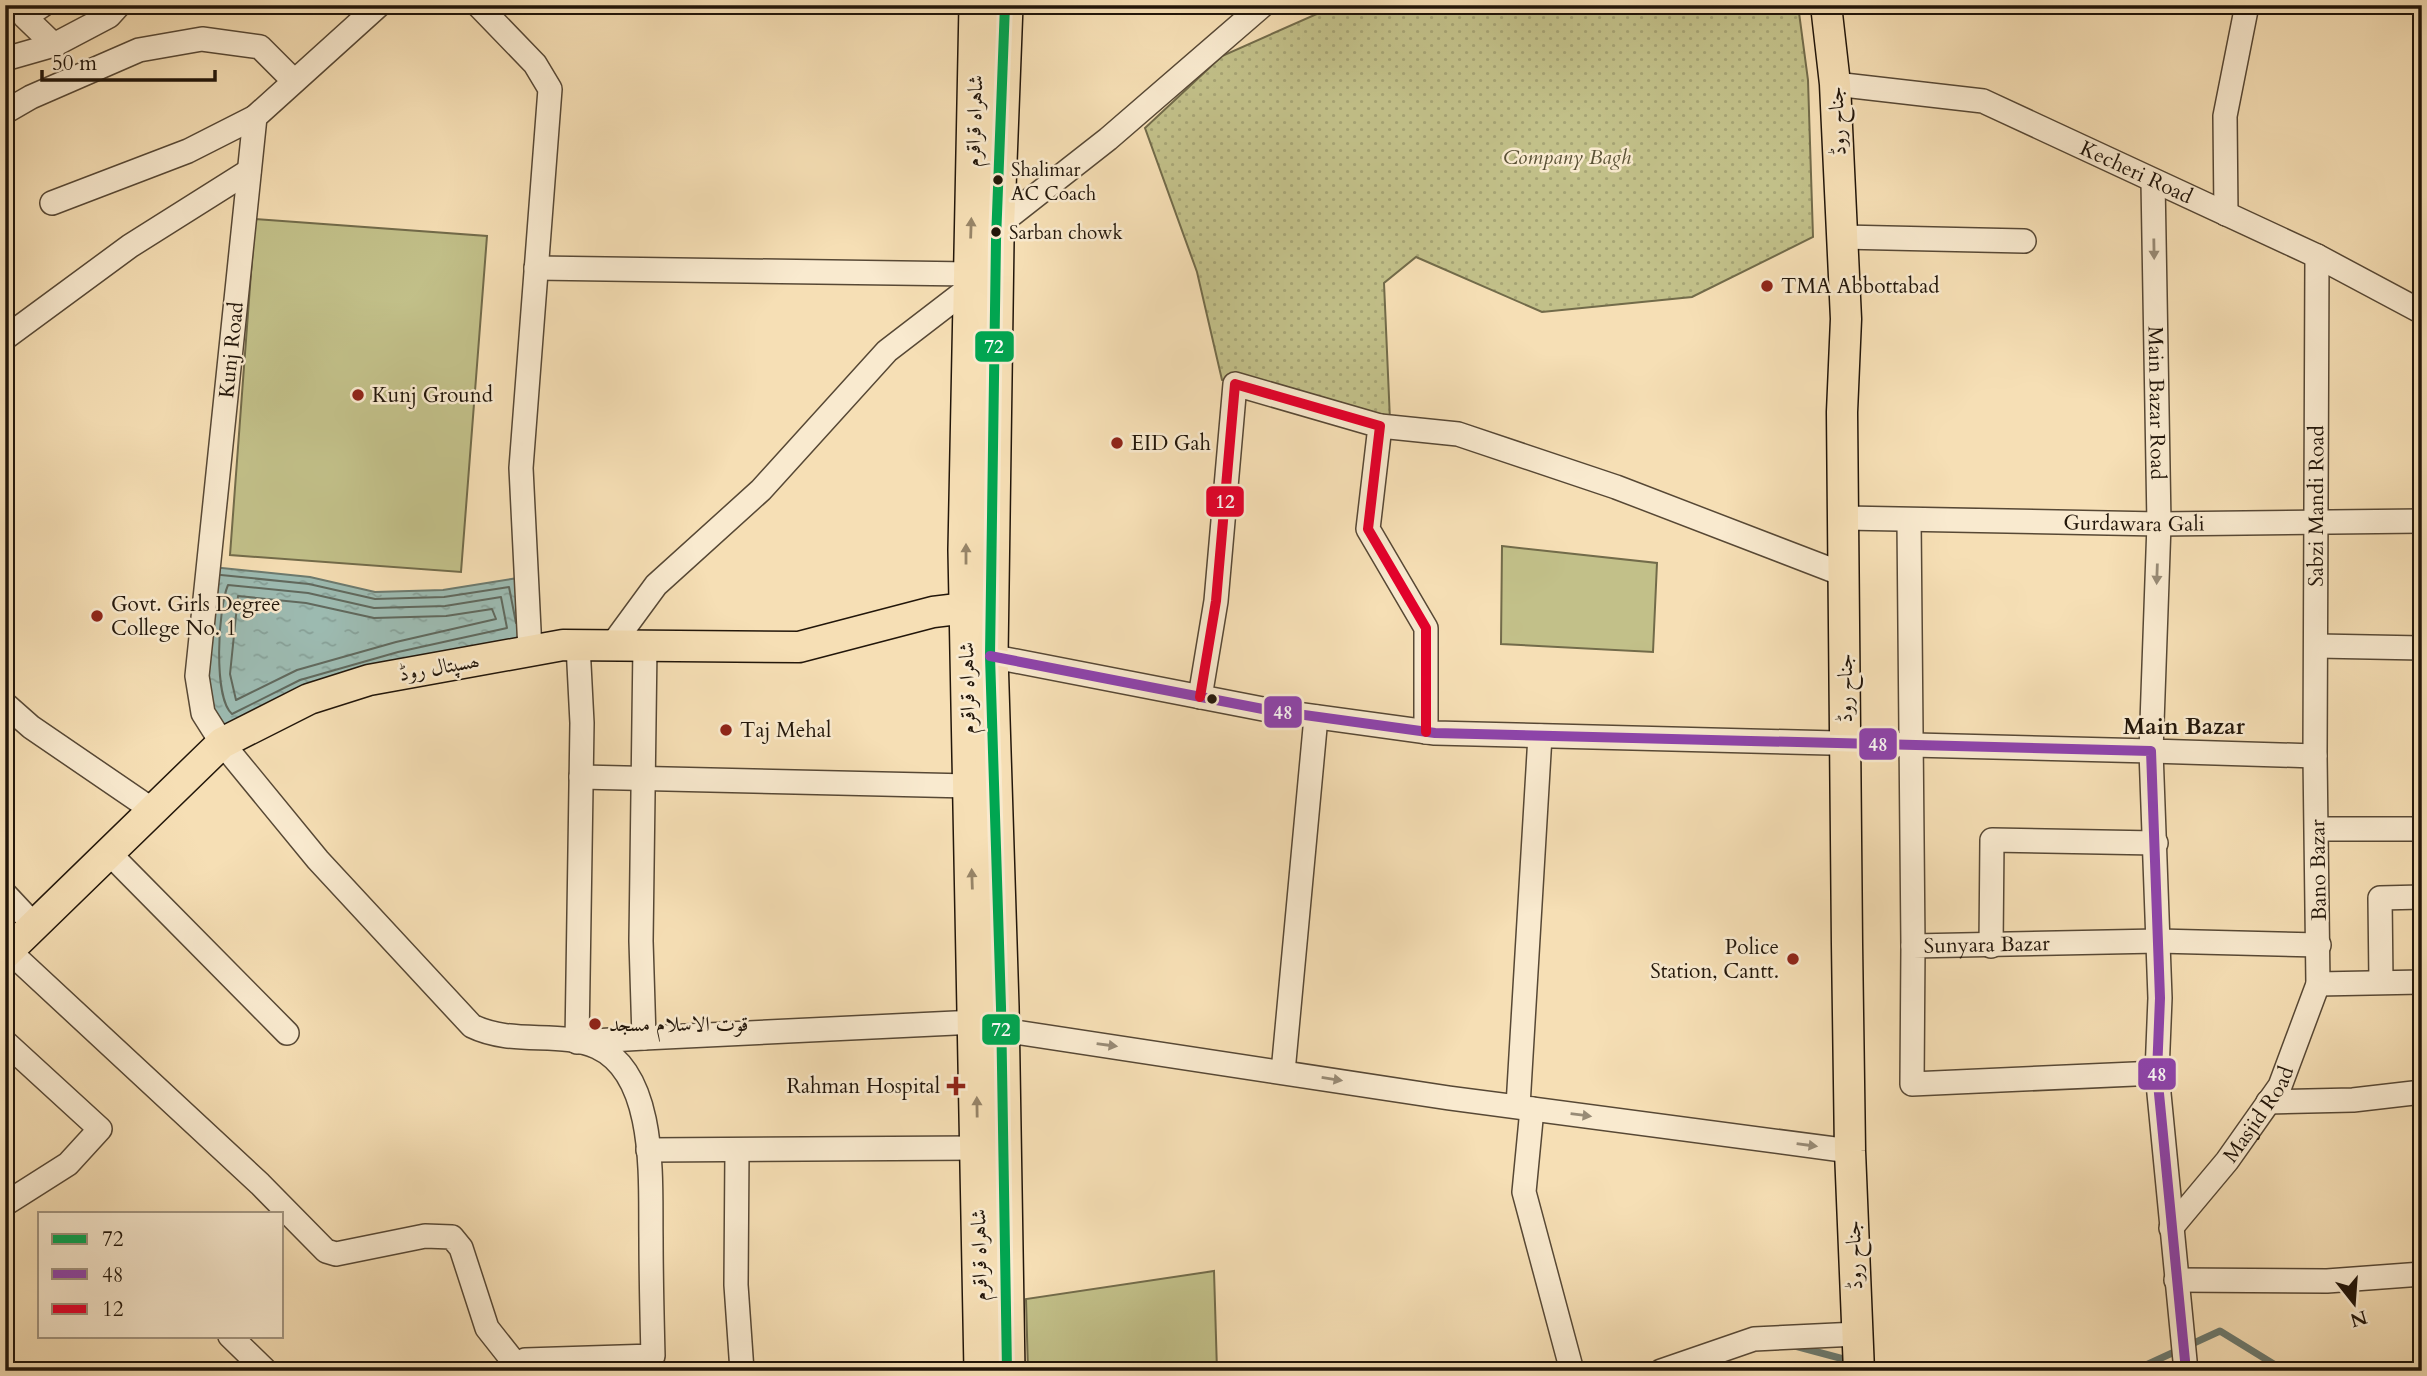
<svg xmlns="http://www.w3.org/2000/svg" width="2427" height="1376" font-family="Cardo,Amiri,serif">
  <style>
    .green { fill: url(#green-dots); stroke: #726b4a; stroke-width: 2 }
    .pitch { fill: #c2c089; stroke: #726b4a; stroke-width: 2 }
    .water { fill: url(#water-ripples); stroke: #6c7a6f; stroke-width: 2 }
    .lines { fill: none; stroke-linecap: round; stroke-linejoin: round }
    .shore { stroke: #60695e; stroke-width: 2 }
    .stream { stroke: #6c7a6f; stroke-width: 7 }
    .minor-casing { stroke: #574835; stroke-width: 26 }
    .major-casing { stroke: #22160a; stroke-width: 33 }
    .highway-casing { stroke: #22160a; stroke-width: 38 }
    .minor { stroke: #f9eacf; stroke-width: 23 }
    .major { stroke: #f6dfb5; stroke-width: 30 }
    .highway { stroke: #f6dfb5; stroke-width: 35 }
    .bus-1-casing { stroke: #f9eacf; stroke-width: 16 }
    .bus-2-casing { stroke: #f9eacf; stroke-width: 16 }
    .bus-3-casing { stroke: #f9eacf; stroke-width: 16 }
    .bus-1 { stroke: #00a651; stroke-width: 10 }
    .bus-2 { stroke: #8e44ad; stroke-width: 10 }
    .bus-3 { stroke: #e4002b; stroke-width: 10 }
    .oneway { fill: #978568 }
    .oneway2 { fill: #988b76 }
    .bus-dot { fill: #22160a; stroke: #f9eacf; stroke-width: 2.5 }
    .poi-dot { fill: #8f2418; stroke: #f9eacf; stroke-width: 2.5 }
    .labels { text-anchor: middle; stroke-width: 5; stroke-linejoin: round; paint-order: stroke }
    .bus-label { font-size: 19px; fill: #22160a; stroke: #f9eacf; text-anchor: start }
    .street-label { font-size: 21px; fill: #22160a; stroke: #f9eacf }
    .park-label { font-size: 21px; font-style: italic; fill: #5a5236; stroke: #f9eacf }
    .poi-label { font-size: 21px; fill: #22160a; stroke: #f9eacf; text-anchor: start }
    .neighbourhood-label { font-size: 23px; font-weight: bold; fill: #22160a; stroke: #f9eacf }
    .line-badge { stroke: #f9eacf; stroke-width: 2.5 }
    .badge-label { font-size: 19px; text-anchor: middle; font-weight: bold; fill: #fff }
  </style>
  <defs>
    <pattern id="green-dots" width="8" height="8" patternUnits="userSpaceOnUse" patternTransform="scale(1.75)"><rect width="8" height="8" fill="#c2c089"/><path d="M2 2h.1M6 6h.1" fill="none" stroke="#a6a475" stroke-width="1.8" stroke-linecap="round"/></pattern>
    <pattern id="water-ripples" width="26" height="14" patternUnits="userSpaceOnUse" patternTransform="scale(1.75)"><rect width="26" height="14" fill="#9dbcb3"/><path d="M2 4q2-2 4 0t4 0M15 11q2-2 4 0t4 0" fill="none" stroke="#87a199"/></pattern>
  </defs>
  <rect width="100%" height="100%" fill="#f6dfb5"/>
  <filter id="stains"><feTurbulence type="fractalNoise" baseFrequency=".00286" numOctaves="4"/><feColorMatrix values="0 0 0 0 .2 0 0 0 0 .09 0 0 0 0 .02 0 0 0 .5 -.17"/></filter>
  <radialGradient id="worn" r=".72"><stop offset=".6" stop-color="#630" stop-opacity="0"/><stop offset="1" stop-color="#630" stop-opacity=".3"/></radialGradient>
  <path class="green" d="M1337,5H1798L1808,80L1813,237L1692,297L1542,312L1416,257L1384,283L1390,420L1222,380L1197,272L1145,128L1222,56Z"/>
  <g class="pitch">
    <path d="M255,219L487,236L461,572L230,555Z"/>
    <path d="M1502,546L1657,563L1653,652L1501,644Z"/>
    <path d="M1214,1271L1217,1371H1028L1026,1299Z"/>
  </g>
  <path class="water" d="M212,567L310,577L375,592L443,590L518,578L525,642L225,735L208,709L203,675Z"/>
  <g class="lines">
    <g class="shore">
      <path d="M221,575L309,584L375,599L444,597L509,587L516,623"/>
      <path d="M228,585L308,593L374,608L445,606L501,597L507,628L398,652L300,680L232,714C213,697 218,608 228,585Z"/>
      <path d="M238,596L306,603L374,618L446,616L492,609L496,619L396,642L297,670L236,700L230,674Z"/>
    </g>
    <g class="stream">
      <path d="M1795,1346L1851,1361"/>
      <path d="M2133,1371L2220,1331L2285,1371"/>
    </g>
    <defs>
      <g id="minor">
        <path d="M43,5L25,17L54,45L109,16L119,5"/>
        <path d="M379,5L255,117L197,676L203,713L222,743L318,860L472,1026C513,1046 560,1030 597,1047C658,1075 650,1183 651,1238C651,1278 652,1317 653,1356L525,1360L518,1367"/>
        <path d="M478,5L535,64L550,89L521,468L530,650"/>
        <path d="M5,59L54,45"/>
        <path id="s1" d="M1835,84L1983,101L2317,256L2422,312"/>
        <path d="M5,112L31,97L139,50L202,39L260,47L294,81"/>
        <path id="s2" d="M2153,181L2159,524L2151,751L2315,756"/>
        <path d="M52,203L188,151L255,117"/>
        <path d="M2226,214L2225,116L2247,5"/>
        <path d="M997,226L1108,139L1263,5"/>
        <path d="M1842,237L2024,241"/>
        <path d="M536,268L970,274"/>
        <path d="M5,338L130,246L249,171"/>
        <path d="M1380,426L1458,434L1616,487L1845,575"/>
        <path id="s3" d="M1845,518L2159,524L2422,521"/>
        <path d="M1909,520L1913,946"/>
        <path d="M578,645L582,723L577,1042L644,1038L641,941L645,646"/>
        <path d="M612,645L656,585L761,490L887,351L969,288"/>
        <path d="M2318,646L2422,648"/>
        <path d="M990,656L1268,710L1435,733L2151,751L2160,998L2157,1073L2186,1371"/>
        <path d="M1200,697L1216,601L1235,384L1380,426L1368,529L1426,628V732"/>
        <path d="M5,704L31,727L151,809"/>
        <path d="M581,777L969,786"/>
        <path d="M2317,829H2422"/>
        <path d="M107,851L287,1033"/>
        <path d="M5,894L34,925"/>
        <path d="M1991,946L1992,840L2156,843"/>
        <path d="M9,951L260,1184L326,1251L336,1254L425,1236L452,1237L461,1248L487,1328L521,1371"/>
        <path d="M2381,982L2380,898L2422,897"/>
        <path d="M2318,984L2422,982"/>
        <path d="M1002,1030L1449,1098L1850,1151"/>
        <path d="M644,1038L976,1022"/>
        <path d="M5,1042L100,1129L68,1164L5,1204"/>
        <path d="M1283,1072L1316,717"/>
        <path id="s4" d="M2157,1073L1912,1084L1913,946L2158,941L2319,945"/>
        <path d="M2268,1102L2353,1100L2422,1092"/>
        <path d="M1518,1106L1540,736"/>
        <path d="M1532,1109L1524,1192L1572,1371"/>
        <path d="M648,1150L978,1148"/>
        <path d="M737,1150L736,1285L742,1371"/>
        <path id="s5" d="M2171,1228L2227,1161L2280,1086L2318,984L2315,756L2317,256"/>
        <path d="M2176,1280L2327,1281L2422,1274"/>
        <path d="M230,1336L266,1371"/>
        <path d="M1661,1371L1754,1339L1857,1334"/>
      </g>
      <g id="major">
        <path d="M1826,5L1835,84L1846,319L1842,412L1847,944L1850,1151L1859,1371"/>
        <path d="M5,954L222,743L309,699L369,680L563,645L799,647L933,612L966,608"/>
      </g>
      <g id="highway">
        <path d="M977,5L966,550L982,1371"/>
        <path d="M1005,5L996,240L990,656L1001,1007L1007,1371"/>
      </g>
    </defs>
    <use href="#minor" class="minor-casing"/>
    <use href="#major" class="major-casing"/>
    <use href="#highway" class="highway-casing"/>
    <use href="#minor" class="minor"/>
    <use href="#major" class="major"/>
    <use href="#highway" class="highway"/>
    <defs>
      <path id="bus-1" d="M1005,5L996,240L990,656L1001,1007L1007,1371"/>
      <path id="bus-2" d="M990,656L1268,710L1435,733L2151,751L2160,998L2157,1073L2186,1371"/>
      <path id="bus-3" d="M1200,697L1216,601L1235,384L1380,426L1368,529L1426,628V732"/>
    </defs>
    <use href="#bus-1" class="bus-1-casing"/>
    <use href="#bus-2" class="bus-2-casing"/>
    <use href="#bus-3" class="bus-3-casing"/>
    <use href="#bus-1" class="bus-1"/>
    <use href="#bus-2" class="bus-2"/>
    <use href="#bus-3" class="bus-3"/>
  </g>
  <defs><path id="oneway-solid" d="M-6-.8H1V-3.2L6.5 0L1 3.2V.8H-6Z" transform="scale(1.75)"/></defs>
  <g class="oneway">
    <use href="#oneway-solid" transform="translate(971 228) rotate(-88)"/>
    <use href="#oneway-solid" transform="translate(966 554) rotate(-90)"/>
    <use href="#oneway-solid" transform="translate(972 879) rotate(-92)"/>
    <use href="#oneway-solid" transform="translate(977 1107) rotate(-91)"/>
  </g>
  <g class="oneway2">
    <use href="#oneway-solid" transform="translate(2154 249) rotate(89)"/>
    <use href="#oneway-solid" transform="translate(2157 574) rotate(92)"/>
    <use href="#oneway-solid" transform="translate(1107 1045) rotate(8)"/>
    <use href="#oneway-solid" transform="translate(1332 1079) rotate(9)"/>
    <use href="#oneway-solid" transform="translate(1581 1115) rotate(7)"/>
    <use href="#oneway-solid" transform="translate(1807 1145) rotate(8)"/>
  </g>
  <g class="bus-dot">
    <circle cx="998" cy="180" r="6"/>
    <circle cx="996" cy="232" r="6"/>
    <circle cx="1212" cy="699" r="6"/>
  </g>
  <g class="poi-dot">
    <circle cx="1767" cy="286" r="7"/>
    <circle cx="358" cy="395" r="7"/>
    <circle cx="1117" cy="443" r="7"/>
    <circle cx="97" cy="616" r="7"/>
    <circle cx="726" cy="730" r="7"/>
    <circle cx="1793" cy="959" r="7"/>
    <circle cx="595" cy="1024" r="7"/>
    <path d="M952.5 1075.5h7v7h7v7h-7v7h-7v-7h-7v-7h7z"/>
  </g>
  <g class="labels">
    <g class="bus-label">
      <text x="1011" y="176">Shalimar<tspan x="1011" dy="24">AC Coach</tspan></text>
      <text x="1009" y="239">Sarban chowk</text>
    </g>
    <g class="street-label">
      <text transform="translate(974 121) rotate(-88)" y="7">شاہراہ قراقرم</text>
      <text transform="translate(1837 121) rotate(-93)" y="7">جناح روڈ</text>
      <text dy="7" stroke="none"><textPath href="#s1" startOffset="318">Kecheri Road</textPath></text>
      <text transform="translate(231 350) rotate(-84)" y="7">Kunj Road</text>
      <text dy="7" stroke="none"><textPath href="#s2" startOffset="222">Main Bazar Road</textPath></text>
      <text dy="7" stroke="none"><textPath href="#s5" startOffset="766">Sabzi Mandi Road</textPath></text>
      <text dy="7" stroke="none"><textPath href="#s3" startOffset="289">Gurdawara Gali</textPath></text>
      <text transform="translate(439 667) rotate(-10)" y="7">ھسپتال روڈ</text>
      <text transform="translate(967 688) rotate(-91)" y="7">شاہراہ قراقرم</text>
      <text transform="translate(1845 688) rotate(-90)" y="7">جناح روڈ</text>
      <text transform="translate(2318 870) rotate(-91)" y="7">Bano Bazar</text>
      <text dy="7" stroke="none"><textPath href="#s4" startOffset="457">Sunyara Bazar</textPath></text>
      <text dy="7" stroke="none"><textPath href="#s5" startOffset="144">Masjid Road</textPath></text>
      <text transform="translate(979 1255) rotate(-91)" y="7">شاہراہ قراقرم</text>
      <text transform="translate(1854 1255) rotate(-92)" y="7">جناح روڈ</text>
    </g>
    <g class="park-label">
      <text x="1567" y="164">Company Bagh</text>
    </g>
    <g class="poi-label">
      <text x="1781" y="293">TMA Abbottabad</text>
      <text x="372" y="402">Kunj Ground</text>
      <text x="1131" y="450">EID Gah</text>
      <text x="111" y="611">Govt. Girls Degree<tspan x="111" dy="24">College No. 1</tspan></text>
      <text x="740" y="737">Taj Mehal</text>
      <text x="1779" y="954" text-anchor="end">Police<tspan x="1779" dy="24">Station, Cantt.</tspan></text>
      <text x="609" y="1031">قوت الاسلام مسجد</text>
      <text x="940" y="1093" text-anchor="end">Rahman Hospital</text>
    </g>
    <g class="neighbourhood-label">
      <text x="2184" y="734">Main Bazar</text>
    </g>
  </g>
  <g class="line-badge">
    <rect x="974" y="330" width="41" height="33" rx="7" fill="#00a651"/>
    <rect x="1205" y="485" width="40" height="33" rx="7" fill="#e4002b"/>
    <rect x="1263" y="695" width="40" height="34" rx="7" fill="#8e44ad"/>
    <rect x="1858" y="727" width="40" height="34" rx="7" fill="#8e44ad"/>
    <rect x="981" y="1013" width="40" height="33" rx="7" fill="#00a651"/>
    <rect x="2137" y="1057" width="40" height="34" rx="7" fill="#8e44ad"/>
  </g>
  <g class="badge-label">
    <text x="994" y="353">72</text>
    <text x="1225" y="508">12</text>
    <text x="1283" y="719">48</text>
    <text x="1878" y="751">48</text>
    <text x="1001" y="1036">72</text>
    <text x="2157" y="1081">48</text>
  </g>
  <rect width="2427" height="1376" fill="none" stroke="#f6dfb5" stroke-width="28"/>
  <rect x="7" y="7" width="2413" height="1362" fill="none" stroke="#22160a" stroke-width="3.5"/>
  <rect x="14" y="14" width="2399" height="1348" fill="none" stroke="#22160a" stroke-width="2"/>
  <rect x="38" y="1212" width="245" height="126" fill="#f9eacf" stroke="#a39580" stroke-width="2"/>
  <rect x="52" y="1234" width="35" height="10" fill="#00a651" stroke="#a39580" stroke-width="2"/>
  <text x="102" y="1246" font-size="21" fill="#22160a">72</text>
  <rect x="52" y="1269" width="35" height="10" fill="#8e44ad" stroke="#a39580" stroke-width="2"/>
  <text x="102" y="1282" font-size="21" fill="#22160a">48</text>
  <rect x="52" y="1304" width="35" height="10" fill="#e4002b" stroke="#a39580" stroke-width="2"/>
  <text x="102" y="1316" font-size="21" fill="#22160a">12</text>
  <g transform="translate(2354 1303) rotate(163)" stroke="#f9eacf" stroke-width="5" paint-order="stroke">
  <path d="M0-5L12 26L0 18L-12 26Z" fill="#22160a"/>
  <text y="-10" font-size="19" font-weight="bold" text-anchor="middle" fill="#22160a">N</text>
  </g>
  <path d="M42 70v10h173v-10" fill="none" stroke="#22160a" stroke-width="3.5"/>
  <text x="52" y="70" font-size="21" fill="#22160a" stroke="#f9eacf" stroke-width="5" paint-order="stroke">50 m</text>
  <rect width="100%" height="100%" filter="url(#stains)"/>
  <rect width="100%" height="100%" fill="url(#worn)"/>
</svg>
